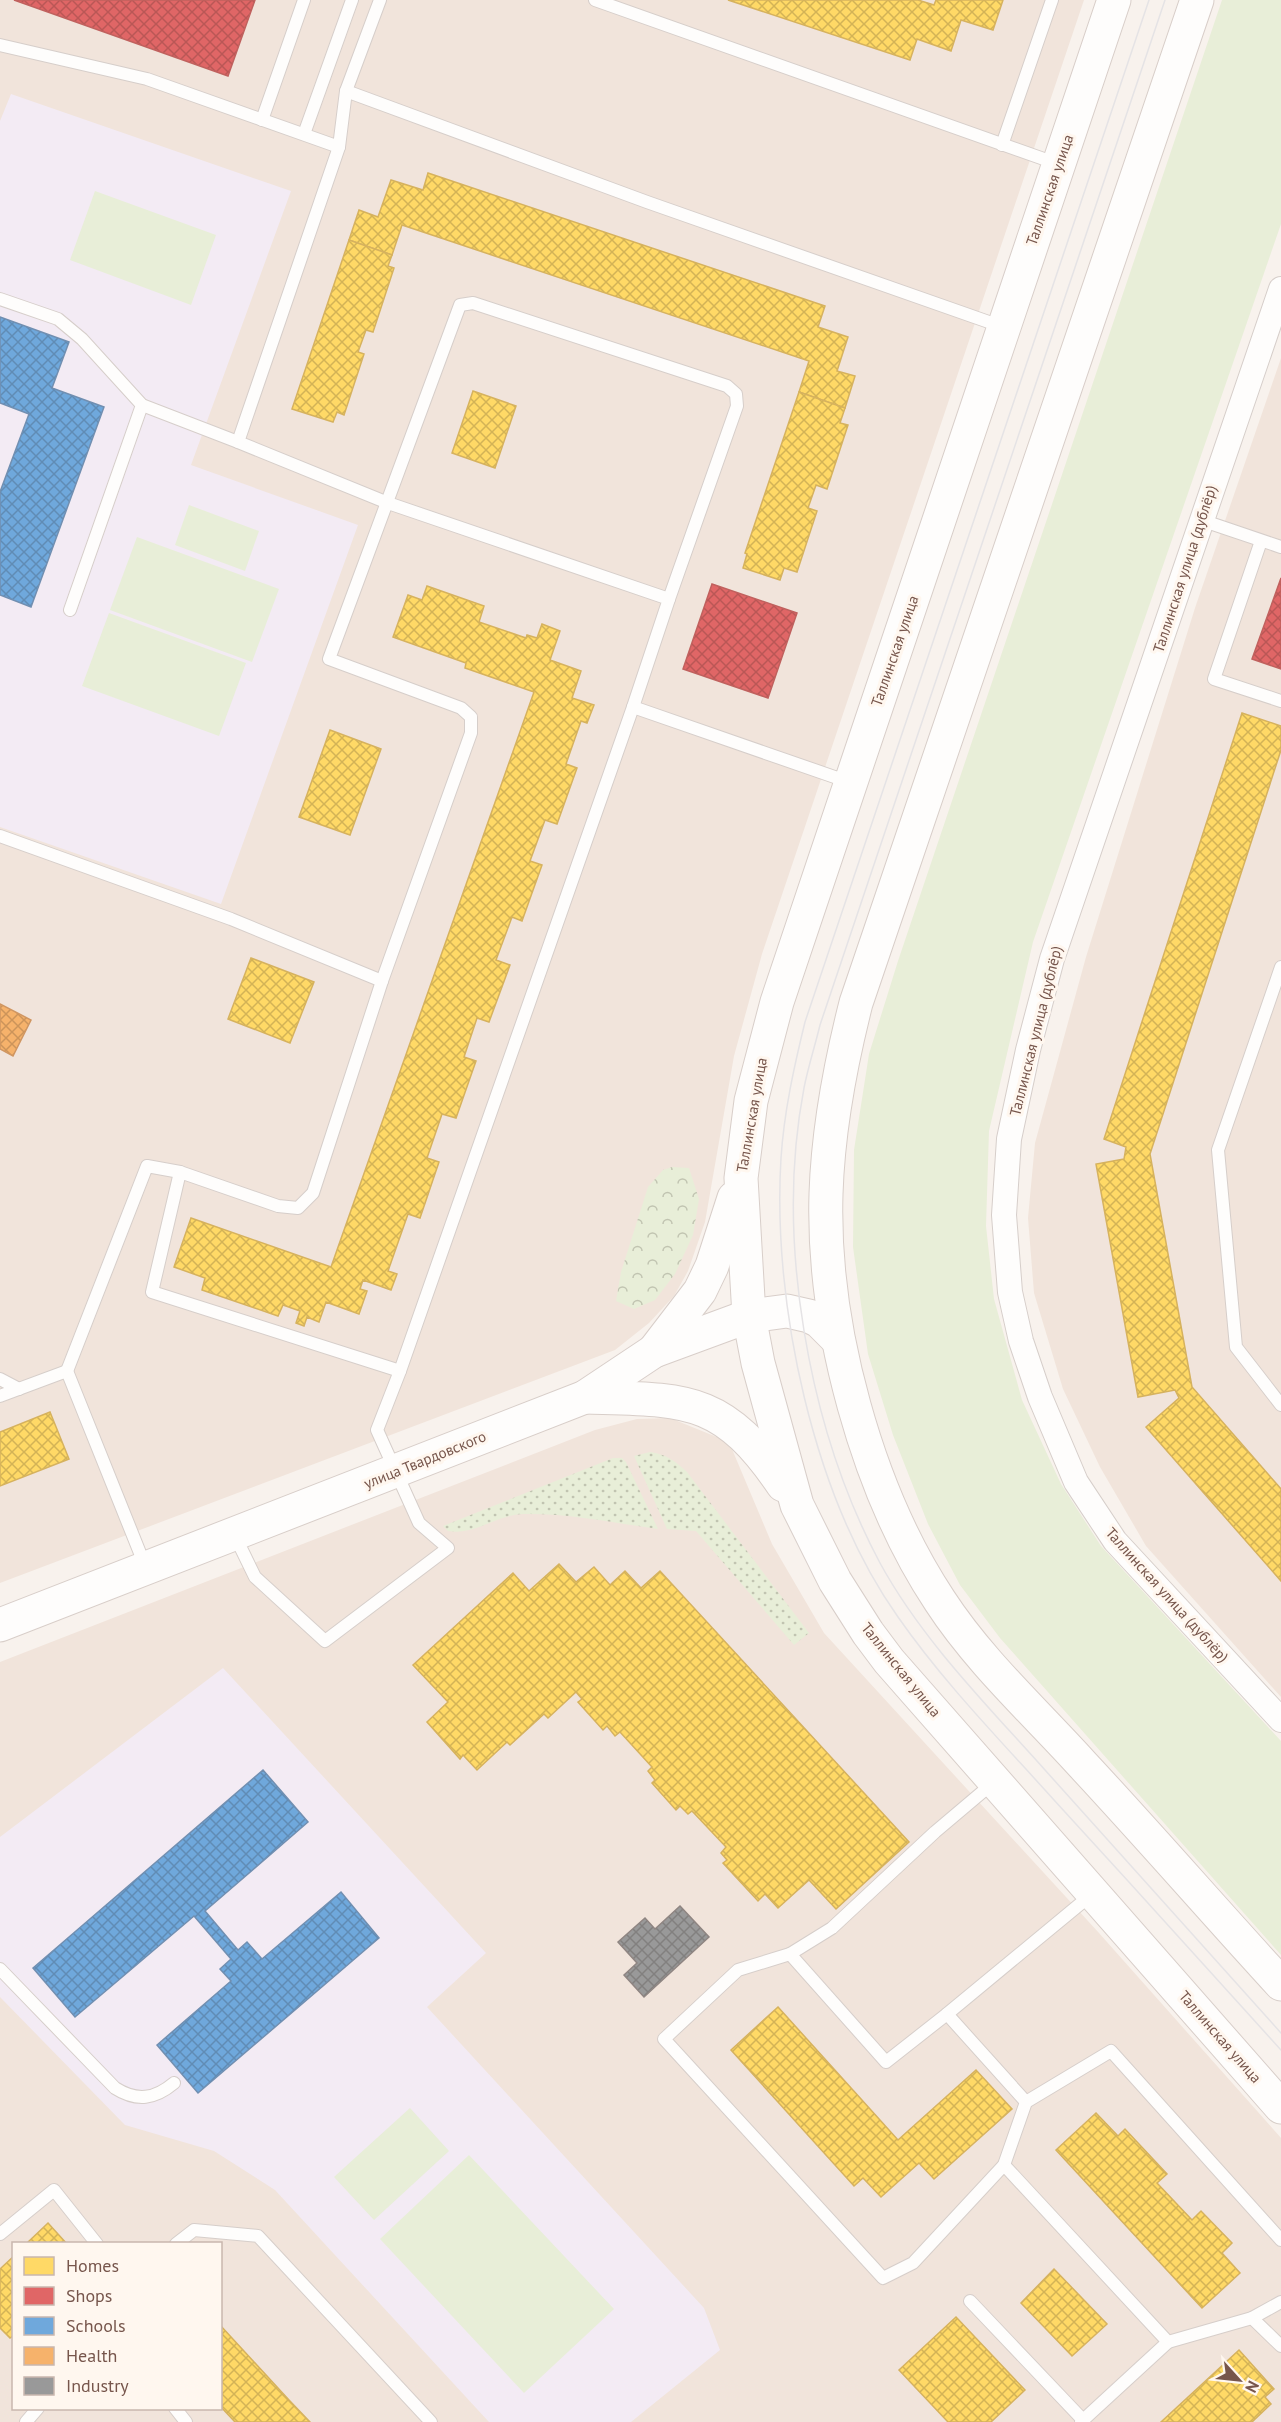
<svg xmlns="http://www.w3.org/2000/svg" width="1281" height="2422" font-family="'PT Sans',sans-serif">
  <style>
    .residential { fill: #f1e4db; fill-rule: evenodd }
    .education { fill: #f3ebf4 }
    .grass { fill: url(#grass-dots) }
    .forest { fill: url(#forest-crowns) }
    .park { fill: #e8eed8 }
    .homes { fill: url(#homes-cross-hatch); stroke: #d6b25e; stroke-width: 1.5 }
    .shops { fill: url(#shops-cross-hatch); stroke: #c0615e; stroke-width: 1.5 }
    .schools { fill: url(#schools-cross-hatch); stroke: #718fb1; stroke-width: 1.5 }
    .health { fill: url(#health-cross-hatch); stroke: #d09662; stroke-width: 1.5 }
    .industry { fill: url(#industry-cross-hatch); stroke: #8f8582; stroke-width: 1.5 }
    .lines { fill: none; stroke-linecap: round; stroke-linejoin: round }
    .lane-casing { stroke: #d6ceca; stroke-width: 14 }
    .street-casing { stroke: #d6ceca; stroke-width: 26 }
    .secondary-casing { stroke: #d8cec9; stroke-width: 35 }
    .lane { stroke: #fefdfc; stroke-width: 12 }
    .street { stroke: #fefdfc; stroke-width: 24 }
    .secondary { stroke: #fefdfc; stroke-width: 33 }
    .tram { stroke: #e5e3e5; stroke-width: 1.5 }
    .labels { text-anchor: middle; stroke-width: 6; stroke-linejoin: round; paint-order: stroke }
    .street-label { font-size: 15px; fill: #77564c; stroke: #fff7ef }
  </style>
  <defs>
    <pattern id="grass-dots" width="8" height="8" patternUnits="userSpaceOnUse" patternTransform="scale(1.5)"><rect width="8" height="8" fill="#e8eed8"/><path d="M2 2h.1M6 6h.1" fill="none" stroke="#c1c4b1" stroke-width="1.8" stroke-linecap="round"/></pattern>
    <pattern id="forest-crowns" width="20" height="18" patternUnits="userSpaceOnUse" patternTransform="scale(1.5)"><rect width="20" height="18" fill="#e8eed8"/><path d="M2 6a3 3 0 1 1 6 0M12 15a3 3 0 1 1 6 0" fill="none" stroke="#c1c4b1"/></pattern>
    <pattern id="homes-cross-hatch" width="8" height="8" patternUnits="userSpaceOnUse" patternTransform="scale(1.5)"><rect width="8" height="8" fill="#ffd966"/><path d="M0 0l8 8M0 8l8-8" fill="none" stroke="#d3b356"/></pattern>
    <pattern id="shops-cross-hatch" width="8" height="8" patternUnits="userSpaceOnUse" patternTransform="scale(1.5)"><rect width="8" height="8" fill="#e06666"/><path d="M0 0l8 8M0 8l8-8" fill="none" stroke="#ba5756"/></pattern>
    <pattern id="schools-cross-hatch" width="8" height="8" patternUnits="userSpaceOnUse" patternTransform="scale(1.5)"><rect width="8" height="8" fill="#6fa8dc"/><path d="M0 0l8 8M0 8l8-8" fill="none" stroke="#608cb5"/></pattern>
    <pattern id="health-cross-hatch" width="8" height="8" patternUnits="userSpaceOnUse" patternTransform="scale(1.5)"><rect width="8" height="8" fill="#f6b26b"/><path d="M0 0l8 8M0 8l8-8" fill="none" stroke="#cc945a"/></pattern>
    <pattern id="industry-cross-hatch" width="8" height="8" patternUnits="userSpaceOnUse" patternTransform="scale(1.5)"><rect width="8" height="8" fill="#999"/><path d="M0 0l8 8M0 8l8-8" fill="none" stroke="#82807f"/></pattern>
  </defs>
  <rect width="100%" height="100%" fill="#f8f2ed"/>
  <g class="residential">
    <path d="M0,0H1084L762,954L734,1056L705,1222L688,1271L674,1296L649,1323L615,1350L0,1583Z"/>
    <path d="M1281,358V1697L1146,1546L1100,1467L1063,1389L1034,1293L1028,1218L1035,1143L1086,957L1195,608Z"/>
    <path d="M670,1418L729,1442L772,1544L824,1633L1099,1933L1281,2138V2422H0V1662L595,1430L637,1419ZM14,2244H220V2408H14Z"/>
  </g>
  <g class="education">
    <path d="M11,94L291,191L191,465L358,525L221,904L0,827V121Z"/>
    <path d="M223,1668L486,1953L427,2007L704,2308L720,2350L631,2422H489L275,2190L214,2151L125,2125L0,1997V1837Z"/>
  </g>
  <g class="grass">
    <path d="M650,1452C666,1454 675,1461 687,1472L809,1633L794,1645L696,1531L667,1529L634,1456Z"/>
    <path d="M613,1458H622L626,1462L658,1529C614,1523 568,1513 523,1514C497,1515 473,1536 448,1531L443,1526Z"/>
  </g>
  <path class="forest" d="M672,1167L689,1168L699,1199L693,1235L675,1274L655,1300L634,1309L616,1301L621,1272L648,1187L663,1170Z"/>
  <g class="park">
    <path d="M1222,0H1281V224L1033,942L989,1131L986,1226L994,1299L1022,1400L1061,1484L1101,1546L1281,1741V1955L1000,1638L960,1585L928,1524L893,1435L868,1354L853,1247L854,1150L869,1054L898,961Z"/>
    <path d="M95,191L216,235L191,305L70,260Z"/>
    <path d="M189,505L259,531L245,571L175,545Z"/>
    <path d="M137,537L279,589L252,662L110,610Z"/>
    <path d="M109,613L246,663L219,736L82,686Z"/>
    <path d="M410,2108L449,2151L374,2220L334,2177Z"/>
    <path d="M469,2155L614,2309L524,2393L380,2239Z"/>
  </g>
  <g class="homes">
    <path d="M728,0H918L934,5L936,0H1003L993,30L961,20L951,51L917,39L910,60Z"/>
    <path d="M428,173L825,306L818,327L848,337L837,371L855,376L845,408L799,392L809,361L402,225L392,255L349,240L359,210L378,217L391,180L423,190Z"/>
    <path d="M349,240L392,255L388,266L394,268L373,332L366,330L358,352L364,354L344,415L337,412L333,422L292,409Z"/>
    <path d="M473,391L516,406L495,468L452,453Z"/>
    <path d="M799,392L845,408L840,423L848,425L827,489L816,485L808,508L817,511L797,572L784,568L780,580L743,568L747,554L745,553Z"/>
    <path d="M427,586L484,606L479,622L526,638L527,635L537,638L542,624L560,631L550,660L581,671L572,698L594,705L587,723L581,721L566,764L577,768L557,824L545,820L530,861L542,865L522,921L512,917L496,960L510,965L489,1022L477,1018L464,1057L476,1061L456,1118L442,1114L427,1158L439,1162L420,1218L408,1214L388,1271L397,1274L391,1290L363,1280L360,1289L367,1291L359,1314L326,1302L319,1322L307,1317L304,1326L296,1323L300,1311L283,1305L278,1316L202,1290L205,1278L174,1267L191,1218L331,1267L534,692L465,668L466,663L393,637L408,595L422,600Z"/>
    <path d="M1242,713L1281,726V750L1150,1154L1192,1387L1281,1489V1581L1146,1427L1179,1398L1175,1390L1138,1397L1096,1164L1124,1159L1126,1147L1104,1139Z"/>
    <path d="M330,730L381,749L350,835L299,817Z"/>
    <path d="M251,958L314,982L290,1043L228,1019Z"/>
    <path d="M50,1412L69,1459L0,1486V1432Z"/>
    <path d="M559,1564L576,1582L594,1567L610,1585L625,1571L641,1588L660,1571L909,1842L836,1909L809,1880L778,1908L765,1894L758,1901L723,1863L727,1860L721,1853L726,1847L692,1811L688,1814L680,1806L676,1810L652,1783L655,1780L648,1771L652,1767L620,1732L615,1736L607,1726L603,1730L578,1702L582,1699L576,1692L548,1718L544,1714L510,1745L507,1742L477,1770L463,1755L460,1759L427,1722L448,1702L413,1665L513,1573L529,1591Z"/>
    <path d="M778,2007L898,2140L976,2070L1012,2109L934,2179L919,2163L881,2197L863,2178L854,2186L731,2050Z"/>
    <path d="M1096,2113L1118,2136L1125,2129L1167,2174L1157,2183L1192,2220L1201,2211L1232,2243L1222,2253L1240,2273L1202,2308L1056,2150Z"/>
    <path d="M48,2223L67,2244H26Z"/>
    <path d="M14,2256V2335L10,2338L0,2328V2269Z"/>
    <path d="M1054,2269L1107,2324L1072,2356L1021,2303Z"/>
    <path d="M956,2317L1025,2390L991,2422H948L899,2370Z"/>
    <path d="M220,2325L289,2400L310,2422H235L220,2406Z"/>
    <path d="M1239,2350L1274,2389L1265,2397L1271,2404L1252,2422H1161Z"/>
  </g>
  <g class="shops">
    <path d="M14,0H255L228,76Z"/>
    <path d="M1281,578V669L1252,659Z"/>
    <path d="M712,584L797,613L768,698L683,669Z"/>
  </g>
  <g class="schools">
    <path d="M0,317L69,342L52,388L104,407L31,607L0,595V492L29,414L0,403Z"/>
    <path d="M263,1770L308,1822L205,1911L238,1950L247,1942L262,1959L341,1892L379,1938L198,2093L157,2045L231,1981L220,1969L231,1959L194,1916L75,2017L33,1968Z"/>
  </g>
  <path class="health" d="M0,1004L31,1020L13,1056L0,1049Z"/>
  <path class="industry" d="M680,1906L709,1937L644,1997L624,1975L637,1963L618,1942L645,1918L655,1929Z"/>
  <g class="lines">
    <defs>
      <g id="lane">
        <path d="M595,0L1058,164"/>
        <path d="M0,45L147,79L339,147L346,91L380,0"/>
        <path d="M346,91L647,202L1003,327"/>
        <path d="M262,120L304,0"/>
        <path d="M304,134L352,0"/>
        <path d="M1002,145L1052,0"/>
        <path d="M339,147L238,442L388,503L669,599L633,707L849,782"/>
        <path d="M0,299L58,319L82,339L142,405L238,442"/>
        <path d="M1201,520L1281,547"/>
        <path d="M1261,541L1214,679L1281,701"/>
        <path d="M70,610L142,405"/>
        <path d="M0,836L231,919L382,981"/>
        <path d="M1281,967L1218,1150L1236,1347L1281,1405"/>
        <path d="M67,1371L147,1166L180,1172"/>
        <path d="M400,1371L152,1292L180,1172L278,1206L298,1208L313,1193L382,981L471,733V717L461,708L329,659L460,305L473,303L727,386L736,394L737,406L669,599"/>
        <path d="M0,1379L19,1389"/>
        <path d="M0,1396L67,1371L146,1568"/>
        <path d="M235,1536L255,1577L325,1641L448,1548L419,1523L377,1430L400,1371L633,707"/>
        <path d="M790,1954L832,1928L935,1832L993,1783"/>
        <path d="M0,1969L115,2088C137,2102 155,2099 174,2083"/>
        <path d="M947,2014L886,2062L790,1954L738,1970L664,2039L883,2278L913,2263L1004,2165L1026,2102L1111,2051L1281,2240"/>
        <path d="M1026,2102L947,2014L1091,1895"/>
        <path d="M1004,2165L1168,2342L1252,2318L1281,2302"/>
        <path d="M0,2234L54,2190L97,2244"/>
        <path d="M176,2244L194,2230L258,2236L431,2422"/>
        <path d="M970,2301L1083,2420"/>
        <path d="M1252,2318L1281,2346"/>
        <path d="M175,2408L186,2422"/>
        <path d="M26,2422L38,2408"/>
        <path d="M1081,2422L1168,2342"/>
      </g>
      <path id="street" d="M1281,289L1052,959L1028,1050L1009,1139L1004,1215L1010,1292L1021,1341L1040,1397L1076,1482L1115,1541L1281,1720"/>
      <g id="secondary">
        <path d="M1114,0L777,1002L751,1101L741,1178L749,1316L758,1363L797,1505L835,1581L868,1633L889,1661L1281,2107"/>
        <path d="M1197,0L856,1003C840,1066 828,1129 826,1194C822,1326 867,1491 940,1601C979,1661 1034,1711 1082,1764C1150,1837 1214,1911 1281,1984"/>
        <path d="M654,1351L700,1291L712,1266L734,1198"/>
        <path d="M585,1397C686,1400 722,1395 783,1485"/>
        <path d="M0,1625L585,1397L654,1351L749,1316L787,1311L809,1316L819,1321L838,1340"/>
      </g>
    </defs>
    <use href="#lane" class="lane-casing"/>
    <use href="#street" class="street-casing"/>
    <use href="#secondary" class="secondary-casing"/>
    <use href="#lane" class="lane"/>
    <use href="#street" class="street"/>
    <use href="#secondary" class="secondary"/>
    <g class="tram">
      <path d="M1149,0L805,1022C794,1067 784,1112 781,1158C772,1304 813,1497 898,1617C944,1683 1001,1741 1054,1800C1130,1883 1205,1966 1281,2050"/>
      <path d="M1165,0L820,1025C815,1046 808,1067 804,1088C775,1239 808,1428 880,1563C922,1640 987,1705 1045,1770C1123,1857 1202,1945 1281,2033"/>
    </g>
  </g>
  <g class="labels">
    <g class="street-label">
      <text transform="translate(1050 190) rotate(-71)" y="5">Таллинская улица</text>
      <text transform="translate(1185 569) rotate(-72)" y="5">Таллинская улица (дублёр)</text>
      <text transform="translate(895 651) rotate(-71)" y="5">Таллинская улица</text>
      <text transform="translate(1036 1031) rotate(-76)" y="5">Таллинская улица (дублёр)</text>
      <text transform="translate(752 1115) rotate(-80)" y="5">Таллинская улица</text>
      <text transform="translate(425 1460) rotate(-22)" y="5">улица Твардовского</text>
      <text transform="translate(1167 1595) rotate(48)" y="5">Таллинская улица (дублёр)</text>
      <text transform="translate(901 1670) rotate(51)" y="5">Таллинская улица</text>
      <text transform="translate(1220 2037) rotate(49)" y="5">Таллинская улица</text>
    </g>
  </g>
  <rect x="12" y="2242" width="210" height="168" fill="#fff7ef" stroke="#c9b7ae" stroke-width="1.5"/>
  <rect x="24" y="2257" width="30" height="18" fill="#ffd966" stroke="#c9b7ae" stroke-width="1.5"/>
  <text x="66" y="2272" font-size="18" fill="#77564c">Homes</text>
  <rect x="24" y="2287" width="30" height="18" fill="#e06666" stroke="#c9b7ae" stroke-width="1.5"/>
  <text x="66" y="2302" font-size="18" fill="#77564c">Shops</text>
  <rect x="24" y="2317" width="30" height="18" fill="#6fa8dc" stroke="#c9b7ae" stroke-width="1.5"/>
  <text x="66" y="2332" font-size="18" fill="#77564c">Schools</text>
  <rect x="24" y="2347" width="30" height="18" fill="#f6b26b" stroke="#c9b7ae" stroke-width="1.5"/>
  <text x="66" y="2362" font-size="18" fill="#77564c">Health</text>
  <rect x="24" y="2377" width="30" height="18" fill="#999999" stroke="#c9b7ae" stroke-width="1.5"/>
  <text x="66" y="2392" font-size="18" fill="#77564c">Industry</text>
  <g transform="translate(1239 2380) rotate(117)" stroke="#fff7ef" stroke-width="4.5" paint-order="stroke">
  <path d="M0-4.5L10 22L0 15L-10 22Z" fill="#77564c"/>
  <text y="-9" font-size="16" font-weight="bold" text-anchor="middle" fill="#77564c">N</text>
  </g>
</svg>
